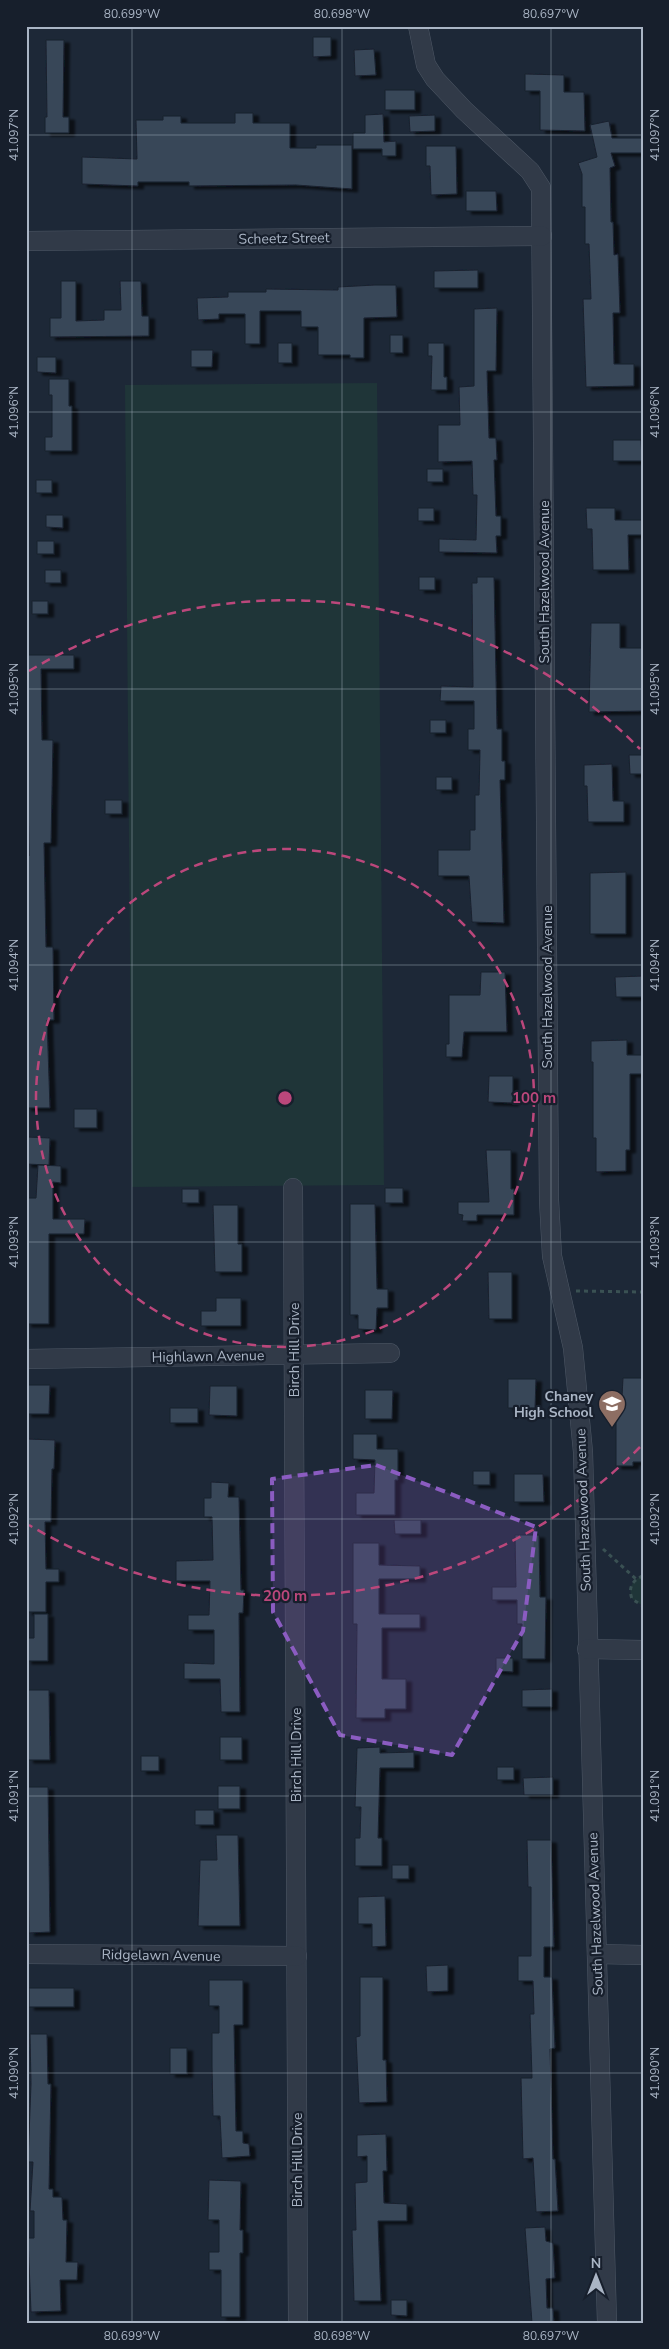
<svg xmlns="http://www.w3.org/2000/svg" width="669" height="2349" font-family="'Nunito Sans',sans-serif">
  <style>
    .green { fill: #1f3538 }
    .building { fill: #394658; stroke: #19212e; filter: url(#shadow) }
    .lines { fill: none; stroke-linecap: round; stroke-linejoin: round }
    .minor-casing { stroke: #4e5866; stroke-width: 20 }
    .path { stroke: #3a5153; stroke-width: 3; stroke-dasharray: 4 4; stroke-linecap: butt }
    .minor { stroke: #313a48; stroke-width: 19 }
    .marked { fill: #8b5cc1; fill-opacity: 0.2; stroke: #8b5cc1; stroke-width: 4; stroke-dasharray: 10 6; stroke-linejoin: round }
    .ticks { fill: none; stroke: #aab5c5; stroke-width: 1; stroke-opacity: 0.45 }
    .ring { fill: none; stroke: #bb477b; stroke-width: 2.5; stroke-dasharray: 9 6 }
    .labels { text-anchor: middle; stroke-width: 4.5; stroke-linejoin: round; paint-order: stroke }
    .street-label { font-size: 14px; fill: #aab5c5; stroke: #171f2c }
    .poi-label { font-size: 14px; font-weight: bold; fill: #aab5c5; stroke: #171f2c; text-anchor: end }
    .centre { fill: #bb477b; stroke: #171f2c; stroke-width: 2.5 }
    .ring-label { font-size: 15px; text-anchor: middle; font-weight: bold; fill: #bb477b; stroke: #171f2c; stroke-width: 4.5; stroke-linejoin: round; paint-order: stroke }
    .neatline { fill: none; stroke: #aab5c5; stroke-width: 2 }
    .ticks-label { font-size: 12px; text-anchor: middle; fill: #aab5c5 }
  </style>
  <defs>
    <filter id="shadow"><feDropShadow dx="5.5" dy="3" stdDeviation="1" flood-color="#0009"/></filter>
  </defs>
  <rect width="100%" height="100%" fill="#1d2837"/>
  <g class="green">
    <path d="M377,383L384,1185L132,1187L125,385Z"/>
    <path d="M643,1576V1606L632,1599C628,1588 632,1579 643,1576Z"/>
  </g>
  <g class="building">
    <path d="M313,37H331V56L313,57Z"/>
    <path d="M46,40H64L63,117H69V133H45V117H47Z"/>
    <path d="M374,49L376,75L355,76L354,50Z"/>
    <path d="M525,74L564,75V92H584L585,131L540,130V91H525Z"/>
    <rect x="385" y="90" width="30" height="20"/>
    <path d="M235,113H253V123H290V148H316V145H352V189L296,185L189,186V182H138V186L82,184V157L137,159L136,120H163V116H181V123H235Z"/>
    <path d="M383,114L384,142L396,141V156H382V149H353V133H365V115Z"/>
    <path d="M435,115V131L410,132L409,116Z"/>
    <path d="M609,121L612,138H643V153H611L615,166L610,168L611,222H613L614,255L618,254L620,313H613L614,364H634V386L586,387L583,299H591L589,244H585V207H582V174L578,163L597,157L590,125Z"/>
    <path d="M426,146H456L457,194L431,195L430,166H426Z"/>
    <path d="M466,191H496L497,211H466Z"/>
    <path d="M478,270V288H434V271Z"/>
    <path d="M61,281H76V321L104,320V310H121L120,281H141L142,316H149V336L50,337V318H61Z"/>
    <path d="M375,285H396L397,317L364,318V358H350V355H318V327H301V311H260V344H245V314H219V319L198,320L197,298L228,297V292H266V289L338,290V287Z"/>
    <path d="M497,308L496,371H487L489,438H496L497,460H494L496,516H501V536H496L497,553L439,552V539L476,540L477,495H473L472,461L438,462V425H460L459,387L474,386V309Z"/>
    <rect x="390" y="335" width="13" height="18"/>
    <rect x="278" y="343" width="14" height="20"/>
    <path d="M428,343H444V377H447V390H431L432,356H428Z"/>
    <path d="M191,350H213L212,367H191Z"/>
    <path d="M37,357H56V373L37,372Z"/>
    <path d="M49,379H69V406H72V451H45V437H52V395H49Z"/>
    <path d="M613,440H641L642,461H613Z"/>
    <rect x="427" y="469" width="16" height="13"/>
    <rect x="36" y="480" width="16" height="13"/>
    <rect x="418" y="508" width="16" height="13"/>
    <path d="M586,508H615V520H643V535H628L629,570H593L592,529H587Z"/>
    <path d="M46,515H63V528L46,527Z"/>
    <rect x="37" y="541" width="17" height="13"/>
    <rect x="45" y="570" width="16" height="13"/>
    <rect x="419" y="577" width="16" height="13"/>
    <path d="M477,577H494L497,729H502V761H505V780H500L504,923L472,922L469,876H438V850H470V830H475V795H479L480,750H468V729H474V701H440L441,686L473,687L472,583H477Z"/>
    <rect x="32" y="601" width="16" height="13"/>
    <path d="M591,623H620V648H643V711L589,712Z"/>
    <path d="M26,655H74V669H41L42,740H53L51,843H44L46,947H53L54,1020H47L50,1108H26V856H29Z"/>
    <rect x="430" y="720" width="16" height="13"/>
    <path d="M629,755H643V774H630Z"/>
    <path d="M612,764L613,801H624V822H588L587,786H584V765Z"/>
    <rect x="436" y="777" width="16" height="13"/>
    <rect x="105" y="800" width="17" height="14"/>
    <path d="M626,872V934H590V873Z"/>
    <path d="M481,972H505L507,1032H464L462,1057H446V1044H449V995H480Z"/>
    <path d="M643,976V997H616L615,977Z"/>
    <path d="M627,1040V1055H643V1074H630V1150H626V1171L596,1172V1138H593V1062H591V1041Z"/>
    <path d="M489,1076H513V1103L488,1102Z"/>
    <rect x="74" y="1109" width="23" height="19"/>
    <path d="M27,1137L50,1138L49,1165L26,1164Z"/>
    <path d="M486,1150H511V1189H514V1215H477V1221H462L463,1215L458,1214V1202H489Z"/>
    <path d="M38,1165L61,1166V1183L53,1182V1219H85L84,1234H49V1324H26L28,1198H36Z"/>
    <rect x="385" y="1188" width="18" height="15"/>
    <rect x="182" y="1189" width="17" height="14"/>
    <path d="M350,1204H375L377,1289H388V1308H377L376,1330L358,1329V1315H350Z"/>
    <path d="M213,1205H238V1244H242V1272H215Z"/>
    <path d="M488,1272H512V1319H489Z"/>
    <path d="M216,1298H241V1326H201V1311H216Z"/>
    <path d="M623,1378H643V1462H633V1466H616V1397H622Z"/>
    <path d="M508,1379H536L535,1408H508Z"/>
    <path d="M26,1385H50L49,1414H26Z"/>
    <path d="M210,1386H237V1416L209,1415Z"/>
    <path d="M365,1390H393L392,1419H365Z"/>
    <rect x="170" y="1408" width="28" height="15"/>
    <path d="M353,1434H377V1449H398V1480H395V1515H356V1493H374L375,1460L353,1459Z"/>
    <path d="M27,1439L55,1440L54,1469H52L51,1522H45L46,1569H59V1582H46V1612H27Z"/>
    <rect x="473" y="1471" width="17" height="14"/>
    <path d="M514,1474H543L544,1502H514Z"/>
    <path d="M211,1482L229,1483L228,1497H239L241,1590H244L243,1613H239L240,1712H221L220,1679H184V1663L214,1664V1630H188V1615H209L210,1581H176V1561L213,1560L212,1517H204V1498H211Z"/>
    <path d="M394,1520H421V1534H395Z"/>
    <path d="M515,1535H539L540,1597H546L545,1659H522V1624H517V1600H492V1587H516Z"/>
    <path d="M353,1543H379V1565L420,1566V1579H379V1614H420V1628H382V1679H406V1709H385V1718H356L357,1624H353Z"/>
    <path d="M34,1614H48V1661H26L27,1638H34Z"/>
    <path d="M496,1658H513V1672L496,1671Z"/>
    <path d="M552,1689V1707H522V1690Z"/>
    <path d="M28,1690H49L50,1760H28Z"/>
    <rect x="220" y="1737" width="22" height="23"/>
    <path d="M380,1747V1753L414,1752V1768H380L378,1838H382V1866H355V1838H360L361,1807H355L357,1748Z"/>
    <rect x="141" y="1756" width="18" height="15"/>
    <rect x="497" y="1767" width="17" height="13"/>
    <path d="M553,1777V1795H524L523,1778Z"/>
    <rect x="218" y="1786" width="22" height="23"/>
    <path d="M27,1787H48L50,1932L29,1933Z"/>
    <rect x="195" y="1810" width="19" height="15"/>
    <path d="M216,1835H238L240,1926H198L200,1860H217Z"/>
    <path d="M527,1840H551L554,1947H544V1977H552L555,2048L550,2049L553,2159H555L558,2211L536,2212L533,2158L523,2159L521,2078H532L530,2014H534L533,1981H518V1956H531V1887H528Z"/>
    <rect x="392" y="1865" width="17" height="14"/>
    <path d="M385,1896L386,1946L372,1947V1924H358V1897Z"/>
    <path d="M448,1965V1991L427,1992L426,1966Z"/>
    <path d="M360,1977H383V2060H386L387,2102L359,2103L356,2037L360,2036Z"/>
    <path d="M209,1980H243V2025H234L236,2131H243V2143L249,2144L250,2156L222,2158L220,2116H213L212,2066V2033H219V2006H209Z"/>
    <rect x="29" y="1988" width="45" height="19"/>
    <path d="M30,2034H47L48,2084H51L49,2189H53V2197H62L63,2220H67L66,2262H78L77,2280H60L61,2311L31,2312L28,2238H34V2211H30L33,2162H28L31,2084Z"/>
    <rect x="170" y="2048" width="17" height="26"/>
    <path d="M386,2134L387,2171H383L384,2203L407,2204V2221H378L381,2301H354L352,2230H356L355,2183L367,2182V2156L357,2157V2135Z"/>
    <path d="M209,2180L241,2181L240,2230H243V2253H240V2317H221V2270H209V2252H219V2220H208Z"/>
    <path d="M545,2227L546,2241L553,2243L555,2278L546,2279L547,2308H553L554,2323H532L525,2228Z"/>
    <path d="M391,2300H407V2316L391,2315Z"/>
  </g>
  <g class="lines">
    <defs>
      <g id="minor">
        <path d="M418,26L426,65L435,79L464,110L530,171L541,188L549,1200L552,1256L573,1348L583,1452L607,2323"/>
        <path d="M26,241L542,236"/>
        <path d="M293,1188L298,2323"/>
        <path d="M26,1359L390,1353"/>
        <path d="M587,1649L643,1650"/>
        <path d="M26,1954L297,1956"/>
        <path d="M597,1954L643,1955"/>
      </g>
    </defs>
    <use href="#minor" class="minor-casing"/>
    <g class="path">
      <path d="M643,1252V1328"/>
      <path d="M576,1291L643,1292"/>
      <path d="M603,1549L636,1579"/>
      <path d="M643,1576C632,1580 628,1588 632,1599L643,1606"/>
    </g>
    <use href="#minor" class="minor"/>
  </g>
  <path class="marked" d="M376,1465L536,1527L523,1631L452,1755L340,1735L273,1612L272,1479Z"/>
  <path class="ticks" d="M132,26V2323M342,26V2323M551,26V2323M26,135H643M26,412H643M26,689H643M26,965H643M26,1242H643M26,1519H643M26,1796H643M26,2073H643"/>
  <g class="ring">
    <circle cx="285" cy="1098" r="249"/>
    <path d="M640 1447A498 498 0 0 1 29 1525M29 671A498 498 0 0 1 640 749"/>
  </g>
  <defs>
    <symbol id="school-pin" viewBox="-11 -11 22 30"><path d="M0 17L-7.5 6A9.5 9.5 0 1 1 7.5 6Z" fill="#8d6e63" stroke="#171f2c"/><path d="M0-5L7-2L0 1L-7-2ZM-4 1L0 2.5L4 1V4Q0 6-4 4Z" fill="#fff"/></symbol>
  </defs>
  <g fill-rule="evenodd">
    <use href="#school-pin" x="596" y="1388" width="32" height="43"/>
  </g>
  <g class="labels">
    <g class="street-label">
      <text transform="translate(284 238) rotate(-1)" y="5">Scheetz Street</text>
      <text transform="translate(544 582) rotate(-90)" y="5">South Hazelwood Avenue</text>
      <text transform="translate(547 987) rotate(-90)" y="5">South Hazelwood Avenue</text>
      <text transform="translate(294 1350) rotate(-90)" y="5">Birch Hill Drive</text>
      <text transform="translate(208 1356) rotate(-1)" y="5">Highlawn Avenue</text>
      <text transform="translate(583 1510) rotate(-92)" y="5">South Hazelwood Avenue</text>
      <text transform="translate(296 1755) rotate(-90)" y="5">Birch Hill Drive</text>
      <text transform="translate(595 1914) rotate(-92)" y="5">South Hazelwood Avenue</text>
      <text transform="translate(161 1955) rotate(1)" y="5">Ridgelawn Avenue</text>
      <text transform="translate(297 2160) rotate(-90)" y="5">Birch Hill Drive</text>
    </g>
    <g class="poi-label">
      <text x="593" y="1401">Chaney<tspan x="593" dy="16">High School</tspan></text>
    </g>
  </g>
  <circle cx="285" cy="1098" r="8" class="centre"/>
  <g class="ring-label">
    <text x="534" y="1103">100 m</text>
    <text x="285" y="1601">200 m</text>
  </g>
  <rect width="669" height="2349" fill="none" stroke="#171f2c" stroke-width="55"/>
  <g transform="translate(596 2276)" stroke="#171f2c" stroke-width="4" paint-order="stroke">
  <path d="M0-4L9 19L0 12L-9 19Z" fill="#aab5c5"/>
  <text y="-8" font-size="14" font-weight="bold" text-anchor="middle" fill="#aab5c5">N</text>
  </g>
  <rect x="28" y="28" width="614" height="2294" class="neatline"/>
  <g class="ticks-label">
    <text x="132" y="18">80.699°W</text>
    <text x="342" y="18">80.698°W</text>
    <text x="551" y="18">80.697°W</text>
    <text transform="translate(14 135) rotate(-90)" y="4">41.097°N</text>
    <text transform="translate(655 135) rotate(-90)" y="4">41.097°N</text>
    <text transform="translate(14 412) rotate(-90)" y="4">41.096°N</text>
    <text transform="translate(655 412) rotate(-90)" y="4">41.096°N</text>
    <text transform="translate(14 689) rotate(-90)" y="4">41.095°N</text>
    <text transform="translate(655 689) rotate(-90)" y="4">41.095°N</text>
    <text transform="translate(14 965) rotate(-90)" y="4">41.094°N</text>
    <text transform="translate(655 965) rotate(-90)" y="4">41.094°N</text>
    <text transform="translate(14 1242) rotate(-90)" y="4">41.093°N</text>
    <text transform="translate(655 1242) rotate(-90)" y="4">41.093°N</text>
    <text transform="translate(14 1519) rotate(-90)" y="4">41.092°N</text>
    <text transform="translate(655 1519) rotate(-90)" y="4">41.092°N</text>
    <text transform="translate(14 1796) rotate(-90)" y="4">41.091°N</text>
    <text transform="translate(655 1796) rotate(-90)" y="4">41.091°N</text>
    <text transform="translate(14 2073) rotate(-90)" y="4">41.090°N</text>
    <text transform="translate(655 2073) rotate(-90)" y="4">41.090°N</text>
    <text x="132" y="2340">80.699°W</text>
    <text x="342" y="2340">80.698°W</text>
    <text x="551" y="2340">80.697°W</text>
  </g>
</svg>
